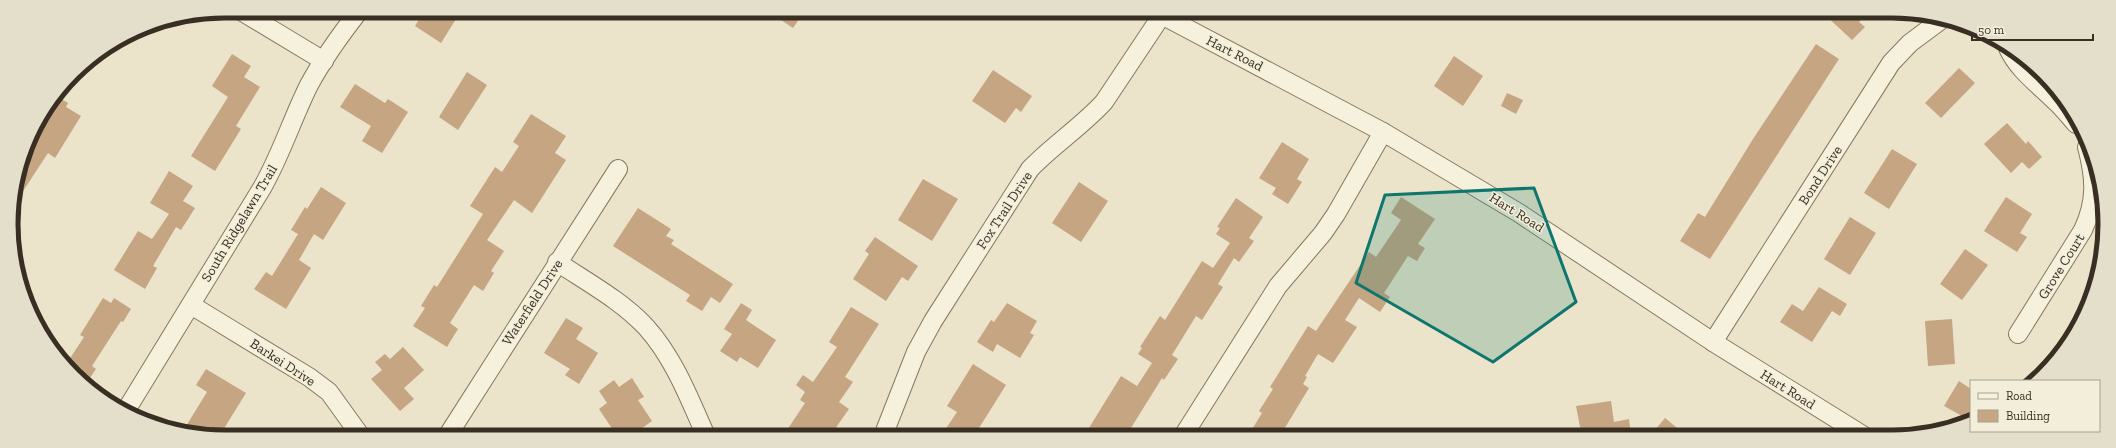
<svg xmlns="http://www.w3.org/2000/svg" width="2116" height="448" font-family="'Zilla Slab',serif">
  <style>
    .building { fill: #c6a583 }
    .lines { fill: none; stroke-linecap: round; stroke-linejoin: round }
    .minor-casing { stroke: #867860; stroke-width: 20 }
    .minor { stroke: #f6f1dd; stroke-width: 18 }
    .marked { fill: #0f766e; fill-opacity: 0.2; stroke: #0f766e; stroke-width: 3; stroke-linejoin: round }
    .labels { text-anchor: middle; stroke-width: 3; stroke-linejoin: round; paint-order: stroke }
    .street-label { font-size: 14px; fill: #382f22; stroke: #f3eed9 }
    .rim { fill: none; stroke: #382f22; stroke-width: 5 }
  </style>
  <rect width="100%" height="100%" fill="#ebe4ca"/>
  <g class="building">
    <path d="M424,11H461L441,43L415,26Z"/>
    <path d="M769,12H804L793,28Z"/>
    <path d="M1823,13H1868L1859,22L1865,27L1852,40Z"/>
    <path d="M1816,44L1839,59L1710,259L1680,241L1698,213L1705,217L1753,139Z"/>
    <path d="M232,54L251,66L244,77L260,87L236,126L241,129L215,171L191,156L228,97L212,86Z"/>
    <path d="M1454,56L1483,76L1463,106L1434,86Z"/>
    <path d="M1959,68L1975,83L1941,118L1925,103Z"/>
    <path d="M993,70L1032,96L1021,112L1016,108L1005,123L972,101Z"/>
    <path d="M467,72L487,85L458,130L439,117Z"/>
    <path d="M355,84L385,103L388,99L408,112L382,153L362,141L371,126L340,107Z"/>
    <path d="M1507,93L1523,100L1516,114L1501,106Z"/>
    <path d="M58,97L68,103L66,107L81,116L55,158L48,153L14,205L13,204L27,142Z"/>
    <path d="M531,114L566,136L555,153L566,160L532,213L514,200L487,240L504,251L491,271L494,273L483,291L474,285L450,323L458,329L447,347L413,326L425,308L421,306L434,285L437,287L483,214L470,206L495,167L502,172L519,146L513,142Z"/>
    <path d="M2007,123L2026,144L2028,141L2042,157L2029,169L2022,162L2011,173L1984,144Z"/>
    <path d="M1282,142L1309,159L1297,179L1302,182L1288,204L1272,194L1276,188L1259,178Z"/>
    <path d="M1892,149L1917,164L1889,209L1864,193Z"/>
    <path d="M169,171L193,186L183,201L195,208L181,230L176,227L153,266L157,268L145,289L114,270L138,231L152,239L169,214L150,203Z"/>
    <path d="M923,179L958,199L932,241L898,220Z"/>
    <path d="M1079,182L1108,201L1081,242L1052,223Z"/>
    <path d="M321,187L346,203L323,240L314,234L299,260L311,268L286,309L254,289L266,272L272,276L298,234L291,230L305,207L307,209Z"/>
    <path d="M1401,197L1435,219L1418,244L1425,248L1417,261L1408,256L1384,293L1390,297L1380,312L1359,298L1345,320L1357,327L1333,363L1318,354L1305,376L1307,377L1303,384L1309,388L1280,436H1248L1262,413L1259,411L1273,389L1270,387L1308,326L1316,331L1369,252L1376,257L1401,220L1391,213Z"/>
    <path d="M2006,197L2032,214L2020,233L2027,237L2017,252L1984,231Z"/>
    <path d="M1236,198L1263,217L1249,238L1254,241L1239,262L1234,258L1218,284L1223,287L1202,320L1196,316L1172,355L1178,359L1164,380L1162,378L1126,436H1084L1121,376L1137,386L1152,363L1138,354L1142,348L1140,347L1160,316L1165,320L1202,261L1213,268L1230,243L1216,234L1220,228L1217,227Z"/>
    <path d="M638,208L671,229L666,236L674,240L671,244L733,284L720,303L711,297L702,311L686,301L690,295L613,246Z"/>
    <path d="M1850,217L1876,233L1850,275L1824,259Z"/>
    <path d="M875,237L918,266L908,281L902,277L886,301L853,279L869,254L865,251Z"/>
    <path d="M1965,249L1988,265L1962,300L1940,284Z"/>
    <path d="M1819,287L1847,304L1840,316L1832,311L1812,342L1780,322L1792,304L1803,311Z"/>
    <path d="M103,298L111,303L114,298L131,309L123,322L121,321L92,366L96,369L87,382L65,366L84,337L80,335Z"/>
    <path d="M741,303L752,310L746,320L776,340L758,368L740,357L737,362L720,351L732,334L724,329Z"/>
    <path d="M1007,303L1037,321L1030,333L1034,335L1020,358L997,344L993,352L977,342L991,320L994,322Z"/>
    <path d="M851,307L879,324L845,377L853,382L839,402L849,409L830,436H783L805,403L800,400L805,392L796,385L803,375L813,382L837,347L829,342Z"/>
    <path d="M566,318L583,328L576,339L598,353L579,384L565,375L570,369L544,353Z"/>
    <path d="M1952,319L1955,364L1928,366L1925,321Z"/>
    <path d="M403,347L424,370L404,388L414,399L400,411L371,379L382,370L375,362L385,354L390,359Z"/>
    <path d="M973,364L1006,385L974,436H941L957,412L947,406Z"/>
    <path d="M206,369L246,393L220,435H196L183,431L207,392L196,385Z"/>
    <path d="M632,378L644,397L638,400L652,421L631,436H617L599,409L607,403L599,391L614,380L619,387Z"/>
    <path d="M1959,381L1971,389V421L1944,406Z"/>
    <path d="M1611,401L1614,422L1629,419L1631,436H1597L1596,429L1581,432L1576,406Z"/>
    <path d="M1665,418L1687,436H1650Z"/>
  </g>
  <g class="lines">
    <defs>
      <g id="minor">
        <path d="M241,11L324,61"/>
        <path d="M1156,12L1383,132L1519,213L1713,342L1864,436"/>
        <path d="M2008,48C2018,70 2038,84 2055,101C2063,108 2069,116 2076,124"/>
        <path d="M557,262C587,282 622,301 646,327C674,358 689,398 706,436"/>
        <path d="M191,305L309,377L329,392L360,435"/>
        <path d="M2018,334L2083,230C2097,200 2095,178 2087,147"/>
        <path d="M1713,342L1891,63L1910,43L1941,20"/>
        <path d="M125,412L262,188C281,155 292,119 309,85C323,59 341,34 359,11"/>
        <path d="M448,435L618,169"/>
        <path d="M883,436L916,352L933,321L1030,169C1053,145 1081,127 1104,102L1164,12"/>
        <path d="M1183,436L1278,286L1323,233L1336,214L1383,132"/>
      </g>
    </defs>
    <use href="#minor" class="minor-casing"/>
    <use href="#minor" class="minor"/>
  </g>
  <path class="marked" d="M1534,188L1576,302L1493,362L1356,283L1385,195Z"/>
  <g class="labels">
    <g class="street-label">
      <text transform="translate(1235 53) rotate(27)" y="5">Hart Road</text>
      <text transform="translate(1820 175) rotate(-57)" y="5">Bond Drive</text>
      <text transform="translate(1004 210) rotate(-57)" y="5">Fox Trail Drive</text>
      <text transform="translate(1517 212) rotate(32)" y="5">Hart Road</text>
      <text transform="translate(239 223) rotate(-59)" y="5">South Ridgelawn Trail</text>
      <text transform="translate(2061 266) rotate(-58)" y="5">Grove Court</text>
      <text transform="translate(532 302) rotate(-57)" y="5">Waterfield Drive</text>
      <text transform="translate(283 362) rotate(33)" y="5">Barkei Drive</text>
      <text transform="translate(1788 389) rotate(32)" y="5">Hart Road</text>
    </g>
  </g>
  <path d="M0 0H2116V448H0ZM224 18H1892A206 206 0 0 1 2098 224V224A206 206 0 0 1 1892 430H224A206 206 0 0 1 18 224V224A206 206 0 0 1 224 18Z" fill="#e4dfca" fill-rule="evenodd"/>
  <path class="rim" d="M224 18H1892A206 206 0 0 1 2098 224V224A206 206 0 0 1 1892 430H224A206 206 0 0 1 18 224V224A206 206 0 0 1 224 18Z"/>
  <rect x="1970" y="380" width="130" height="52" fill="#f3eed9" stroke="#a8a290"/>
  <rect x="1978" y="393" width="20" height="6" fill="#f6f1dd" stroke="#a8a290"/>
  <text x="2006" y="400" font-size="12" fill="#382f22">Road</text>
  <rect x="1978" y="410" width="20" height="12" fill="#c6a583" stroke="#a8a290"/>
  <text x="2006" y="420" font-size="12" fill="#382f22">Building</text>
  <path d="M1972 34v6h121v-6" fill="none" stroke="#382f22" stroke-width="2"/>
  <text x="1978" y="34" font-size="12" fill="#382f22" stroke="#f3eed9" stroke-width="3" paint-order="stroke">50 m</text>
</svg>
